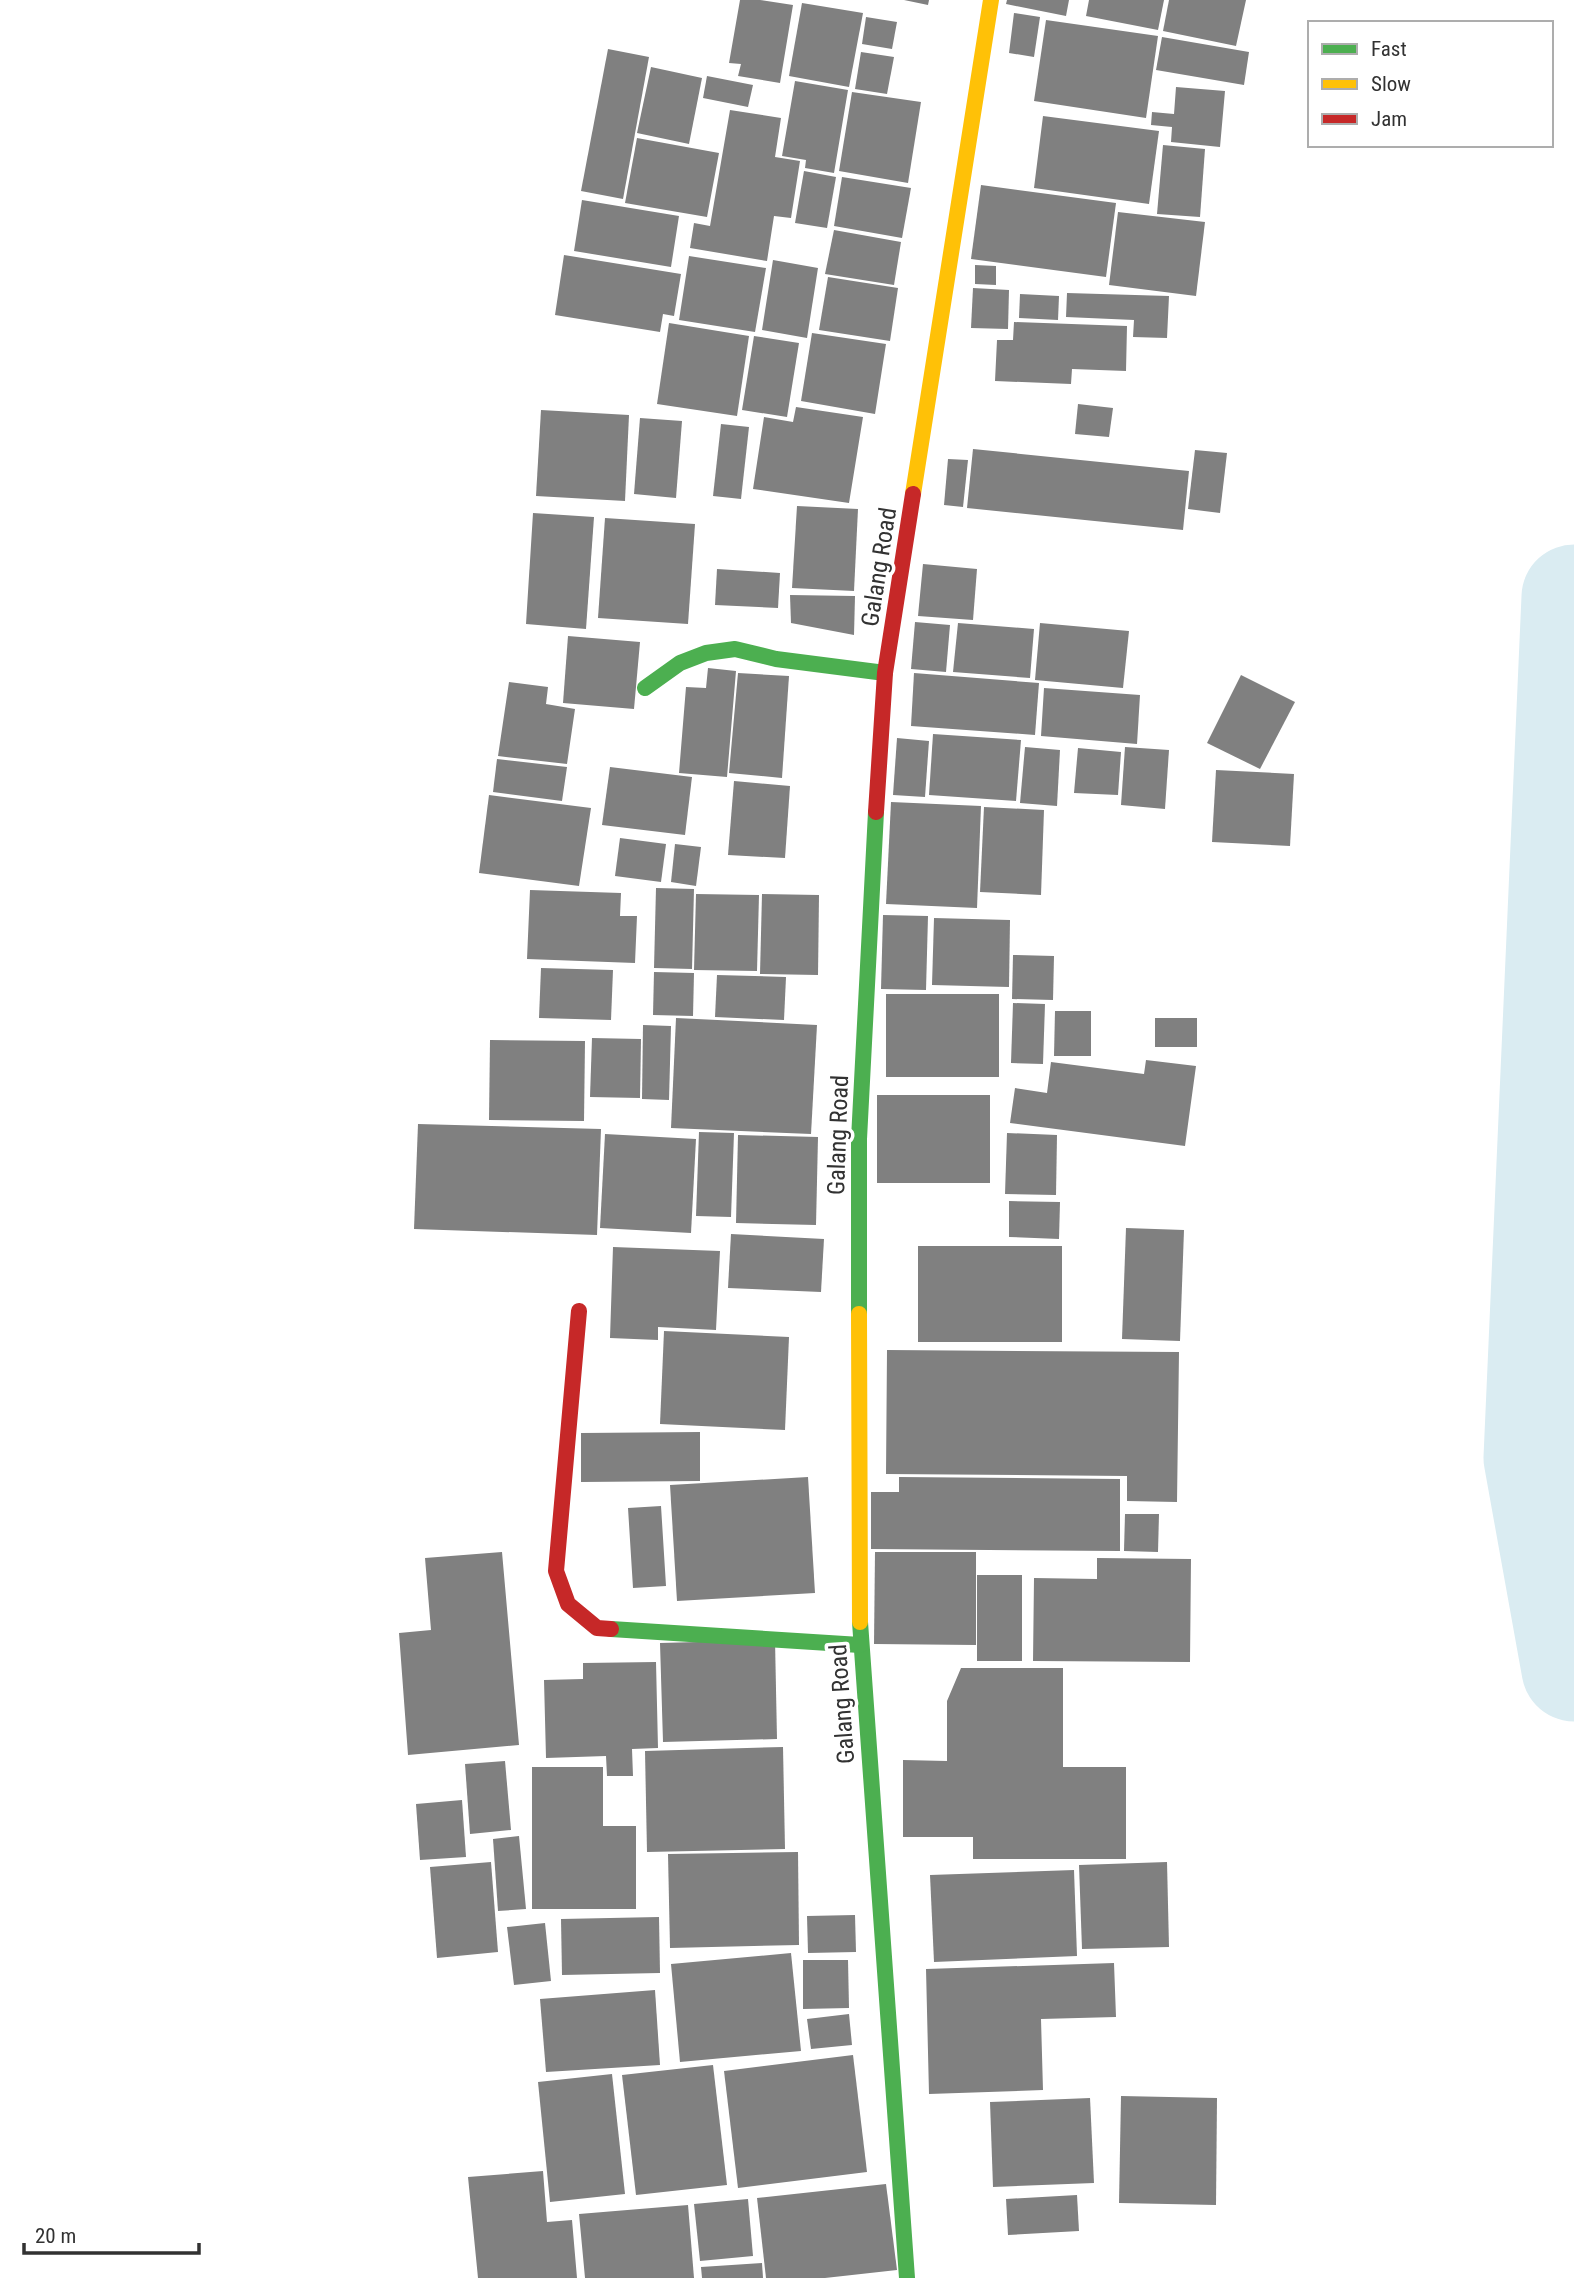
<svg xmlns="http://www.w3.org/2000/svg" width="1574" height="2278" font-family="'Roboto Condensed',sans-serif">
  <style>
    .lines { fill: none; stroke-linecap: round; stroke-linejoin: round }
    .river { stroke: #daecf2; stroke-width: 105 }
    .building { fill: #808080 }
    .fast { stroke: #4caf50; stroke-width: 16 }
    .slow { stroke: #ffc107; stroke-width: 16 }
    .jam { stroke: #c62828; stroke-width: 16 }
    .labels { text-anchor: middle; stroke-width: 7; stroke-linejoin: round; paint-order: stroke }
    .street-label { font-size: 24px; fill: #323232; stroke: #fff }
  </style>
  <rect width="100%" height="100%" fill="#fff"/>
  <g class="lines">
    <path class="river" d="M1574,597L1536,1458L1574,1669"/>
  </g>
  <g class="building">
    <path d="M740,0H760L793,5L780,83L738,76L741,64L729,63Z"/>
    <path d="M904,0H929L928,5Z"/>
    <path d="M1007,0H1069L1066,16L1006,4Z"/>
    <path d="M1089,0H1164L1158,30L1086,16Z"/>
    <path d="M1169,0H1246L1236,46L1163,31Z"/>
    <path d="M802,3L863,13L849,87L789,76Z"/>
    <path d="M1014,13L1040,17L1034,57L1009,53Z"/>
    <path d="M866,17L897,22L892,49L862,44Z"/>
    <path d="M1046,20L1158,36L1146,118L1034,101Z"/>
    <path d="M1162,37L1249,52L1244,85L1156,70Z"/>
    <path d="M608,49L649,57L623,199L581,191Z"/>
    <path d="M861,52L894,57L887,94L855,89Z"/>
    <path d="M651,67L702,78L689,144L637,133Z"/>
    <path d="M707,76L753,85L748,107L703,98Z"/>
    <path d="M795,81L848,90L834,173L805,168L806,160L782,156Z"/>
    <path d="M1176,87L1225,91L1220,147L1171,142L1172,127L1151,125L1152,112L1174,114Z"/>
    <path d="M852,92L921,102L908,183L839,171Z"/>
    <path d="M730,110L781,118L775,157L800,161L791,218L774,216L767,261L690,248L694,223L710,226Z"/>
    <path d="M1043,116L1159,131L1149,204L1034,188Z"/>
    <path d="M637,138L719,153L707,217L625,203Z"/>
    <path d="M1163,145L1205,149L1200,217L1157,214Z"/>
    <path d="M804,171L836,177L827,228L795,223Z"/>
    <path d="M842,177L911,188L902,238L834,226Z"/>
    <path d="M981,185L1116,203L1106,277L971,259Z"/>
    <path d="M582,200L679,216L671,267L574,251Z"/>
    <path d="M1118,212L1205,222L1196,296L1109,285Z"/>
    <path d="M834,230L901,242L894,285L825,274Z"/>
    <path d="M564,255L681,274L674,316L663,314L660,332L555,315Z"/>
    <path d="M689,256L766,268L755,332L679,320Z"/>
    <path d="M773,260L818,268L807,338L762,330Z"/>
    <path d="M975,265L996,266V285L975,284Z"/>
    <path d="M828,277L898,288L890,341L819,330Z"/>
    <path d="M973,288L1009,290L1008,329L971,328Z"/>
    <path d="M1067,293L1169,296L1167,338L1133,337L1134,320L1066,317Z"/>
    <path d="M1020,294L1059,296L1058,320L1019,318Z"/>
    <path d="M1014,322L1127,326L1126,371L1072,369L1071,384L995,381L997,340H1013Z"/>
    <path d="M669,323L749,336L737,416L657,404Z"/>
    <path d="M812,333L886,344L875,414L801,401Z"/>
    <path d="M754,336L799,343L787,417L742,410Z"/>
    <path d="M1078,404L1113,408L1109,437L1075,434Z"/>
    <path d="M796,407L863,417L849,503L753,489L764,417L793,422Z"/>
    <path d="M541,410L629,415L625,501L536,496Z"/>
    <path d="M640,418L682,421L676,498L634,494Z"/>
    <path d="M721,424L749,427L741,499L713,496Z"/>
    <path d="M973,449L1189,471L1183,530L967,508Z"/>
    <path d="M1195,450L1227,453L1220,513L1188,509Z"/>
    <path d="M948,459L968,460L963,507L944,505Z"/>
    <path d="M797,506L858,509L854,591L792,588Z"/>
    <path d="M533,513L594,517L586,629L526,624Z"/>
    <path d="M605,518L695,524L688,624L598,618Z"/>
    <path d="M923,564L977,569L973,620L918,616Z"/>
    <path d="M717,569L780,573L778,608L715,605Z"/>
    <path d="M790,595L855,596L854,635L791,623Z"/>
    <path d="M915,622L950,625L946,672L911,669Z"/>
    <path d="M958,623L1034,629L1030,678L953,672Z"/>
    <path d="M1040,623L1129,631L1123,688L1035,680Z"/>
    <path d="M568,636L640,642L634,709L563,703Z"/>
    <path d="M708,668L736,671L727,777L679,773L686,687L706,688Z"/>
    <path d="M738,673L789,676L782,778L729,773Z"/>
    <path d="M914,673L1039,683L1035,735L911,726Z"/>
    <path d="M1241,675L1295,702L1260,769L1207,743Z"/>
    <path d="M509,682L548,687L546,704L575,709L567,764L498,756Z"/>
    <path d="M1044,688L1140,695L1137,744L1041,736Z"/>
    <path d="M933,734L1021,740L1016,801L929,795Z"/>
    <path d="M897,738L929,741L925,797L893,795Z"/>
    <path d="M1025,747L1060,750L1057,806L1020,803Z"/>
    <path d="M1125,747L1169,750L1165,809L1121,805Z"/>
    <path d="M1078,748L1121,752L1118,795L1074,793Z"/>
    <path d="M497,759L567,767L562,801L493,792Z"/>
    <path d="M610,767L692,777L685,835L602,825Z"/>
    <path d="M1216,770L1294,774L1290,846L1212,842Z"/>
    <path d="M734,781L790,786L785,858L728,855Z"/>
    <path d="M489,795L591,808L579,886L479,873Z"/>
    <path d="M891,802L981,806L977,908L886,904Z"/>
    <path d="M984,807L1044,810L1041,895L980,892Z"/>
    <path d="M620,838L666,844L661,882L615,876Z"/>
    <path d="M675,844L701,847L696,886L671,882Z"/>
    <path d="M656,888L694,889L692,969L654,968Z"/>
    <path d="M530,890L621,893L620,916H637L635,963L527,959Z"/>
    <path d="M696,894L759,895L757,971L694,970Z"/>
    <path d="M762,894L819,895L818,975L760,974Z"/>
    <path d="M883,915L928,916L926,990L881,989Z"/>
    <path d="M934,918L1010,920L1009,987L932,985Z"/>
    <path d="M1013,955L1054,956L1053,1000L1012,999Z"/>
    <path d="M541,968L613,970L611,1020L539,1018Z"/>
    <path d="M654,972L694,973L693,1016L653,1015Z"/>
    <path d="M717,975L786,977L784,1020L715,1017Z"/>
    <rect x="886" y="994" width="113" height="83"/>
    <path d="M1013,1003L1045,1004L1043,1064L1011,1063Z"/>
    <path d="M1055,1011H1091V1056H1054Z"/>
    <path d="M676,1018L817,1025L811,1134L671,1128Z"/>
    <rect x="1155" y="1018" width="42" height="29"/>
    <path d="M643,1025L671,1026L669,1100L642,1099Z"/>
    <path d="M592,1038L641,1039L640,1098L590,1097Z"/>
    <path d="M490,1040L585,1041L584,1121L489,1120Z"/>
    <path d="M1146,1060L1196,1066L1185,1146L1010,1123L1015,1088L1047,1093L1051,1062L1144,1074Z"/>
    <rect x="877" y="1095" width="113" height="88"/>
    <path d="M418,1124L601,1129L597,1235L414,1229Z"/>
    <path d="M699,1132L734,1133L731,1217L696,1216Z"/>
    <path d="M1007,1133L1057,1135L1056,1195L1005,1194Z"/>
    <path d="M605,1134L696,1139L691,1233L600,1228Z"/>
    <path d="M738,1135L818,1137L816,1225L736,1223Z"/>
    <path d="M1009,1201L1060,1202L1059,1239L1009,1237Z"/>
    <path d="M1126,1228L1184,1230L1180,1341L1122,1339Z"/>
    <path d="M731,1234L824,1239L821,1292L728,1288Z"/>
    <rect x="918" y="1246" width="144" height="96"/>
    <path d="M613,1247L720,1251L716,1330L658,1327V1340L610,1338Z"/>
    <path d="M664,1331L789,1337L785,1430L660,1424Z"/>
    <path d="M887,1350L1179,1352L1177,1502L1127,1501V1476L886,1474Z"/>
    <path d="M700,1432V1481L581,1482V1433Z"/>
    <path d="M808,1477L815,1593L677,1601L670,1485Z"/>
    <path d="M899,1477L1120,1479V1551L871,1549V1492H899Z"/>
    <path d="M661,1506L666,1586L633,1588L628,1508Z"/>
    <path d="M1125,1514H1159L1158,1552L1124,1551Z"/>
    <path d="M502,1552L519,1745L408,1755L399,1633L431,1630L425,1558Z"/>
    <path d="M875,1552H976V1645L874,1644Z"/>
    <path d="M1097,1558L1191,1559L1190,1662L1033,1661L1034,1578L1097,1579Z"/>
    <rect x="977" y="1575" width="45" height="86"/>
    <path d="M775,1640L777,1739L663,1742L660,1643Z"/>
    <path d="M656,1662L658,1748L632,1749L633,1776H607L606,1756L546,1758L544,1680L583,1679V1663Z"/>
    <path d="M961,1668H1063V1767H1126V1859H973V1837H903V1760L947,1761V1701Z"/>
    <path d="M783,1747L785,1849L647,1852L645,1751Z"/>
    <path d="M505,1761L511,1830L470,1834L465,1764Z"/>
    <path d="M532,1767H603V1826H636V1909H532Z"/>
    <path d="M462,1800L466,1857L420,1860L416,1804Z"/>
    <path d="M519,1836L526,1909L498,1911L493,1839Z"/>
    <path d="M798,1852L799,1945L670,1948L668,1854Z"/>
    <path d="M491,1862L498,1952L437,1958L430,1867Z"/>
    <path d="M1167,1862L1169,1947L1082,1949L1079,1865Z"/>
    <path d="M1074,1870L1077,1956L934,1962L930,1875Z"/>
    <path d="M855,1915L856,1952L808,1953L807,1916Z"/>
    <path d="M659,1917L660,1973L562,1975L561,1919Z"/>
    <path d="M545,1923L551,1981L514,1985L507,1927Z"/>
    <path d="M791,1953L801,2051L680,2062L671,1964Z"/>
    <path d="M803,1960H848L849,2008L803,2009Z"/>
    <path d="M1114,1963L1116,2017L1041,2019L1043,2090L929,2094L926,1969Z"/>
    <path d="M655,1990L660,2065L546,2072L540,1999Z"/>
    <path d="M849,2014L852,2045L811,2049L807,2019Z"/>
    <path d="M853,2055L867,2172L738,2188L724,2071Z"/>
    <path d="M713,2065L727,2185L636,2195L622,2075Z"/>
    <path d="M612,2074L625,2194L550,2202L538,2082Z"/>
    <path d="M1121,2096L1217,2098L1216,2205L1119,2203Z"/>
    <path d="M1090,2098L1094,2183L993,2187L990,2102Z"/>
    <path d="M543,2171L547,2222L572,2220L577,2278H478L468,2177Z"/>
    <path d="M886,2184L897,2270L825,2278H766L757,2198Z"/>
    <path d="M1077,2195L1079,2231L1008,2235L1006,2199Z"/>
    <path d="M748,2199L753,2256L700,2261L694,2204Z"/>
    <path d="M688,2205L694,2278H585L579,2214Z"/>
    <path d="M762,2263L763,2278H702L701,2267Z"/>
  </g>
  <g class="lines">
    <g class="fast">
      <path d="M645,688L680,663L706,653L735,649L776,659L885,673"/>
      <path d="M859,1314V1139L876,812"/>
      <path d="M860,1622L907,2278"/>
      <path d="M611,1629L860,1645"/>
    </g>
    <g class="slow">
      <path d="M913,494L991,0"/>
      <path d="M859,1314L860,1622"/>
    </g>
    <g class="jam">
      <path d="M876,812L885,673L913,494"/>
      <path d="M579,1311L556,1571L568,1604L597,1628L611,1629"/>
    </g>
  </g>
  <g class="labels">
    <g class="street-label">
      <text transform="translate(879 567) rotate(-81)" y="8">Galang Road</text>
      <text transform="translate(838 1135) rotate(-88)" y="8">Galang Road</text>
      <text transform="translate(842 1704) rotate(-94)" y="8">Galang Road</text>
    </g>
  </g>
  <rect x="1308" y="21" width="245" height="126" fill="#ffffff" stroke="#adadad" stroke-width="2"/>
  <rect x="1322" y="44" width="35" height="10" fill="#4caf50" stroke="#adadad" stroke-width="2"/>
  <text x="1371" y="56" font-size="21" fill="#323232">Fast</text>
  <rect x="1322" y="79" width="35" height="10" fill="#ffc107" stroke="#adadad" stroke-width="2"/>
  <text x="1371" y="91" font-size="21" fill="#323232">Slow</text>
  <rect x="1322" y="114" width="35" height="10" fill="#c62828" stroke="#adadad" stroke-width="2"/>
  <text x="1371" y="126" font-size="21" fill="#323232">Jam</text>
  <path d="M24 2243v10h175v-10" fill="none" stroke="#323232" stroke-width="3.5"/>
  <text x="35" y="2243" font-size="21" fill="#323232" stroke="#ffffff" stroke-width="5" paint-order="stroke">20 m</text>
</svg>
